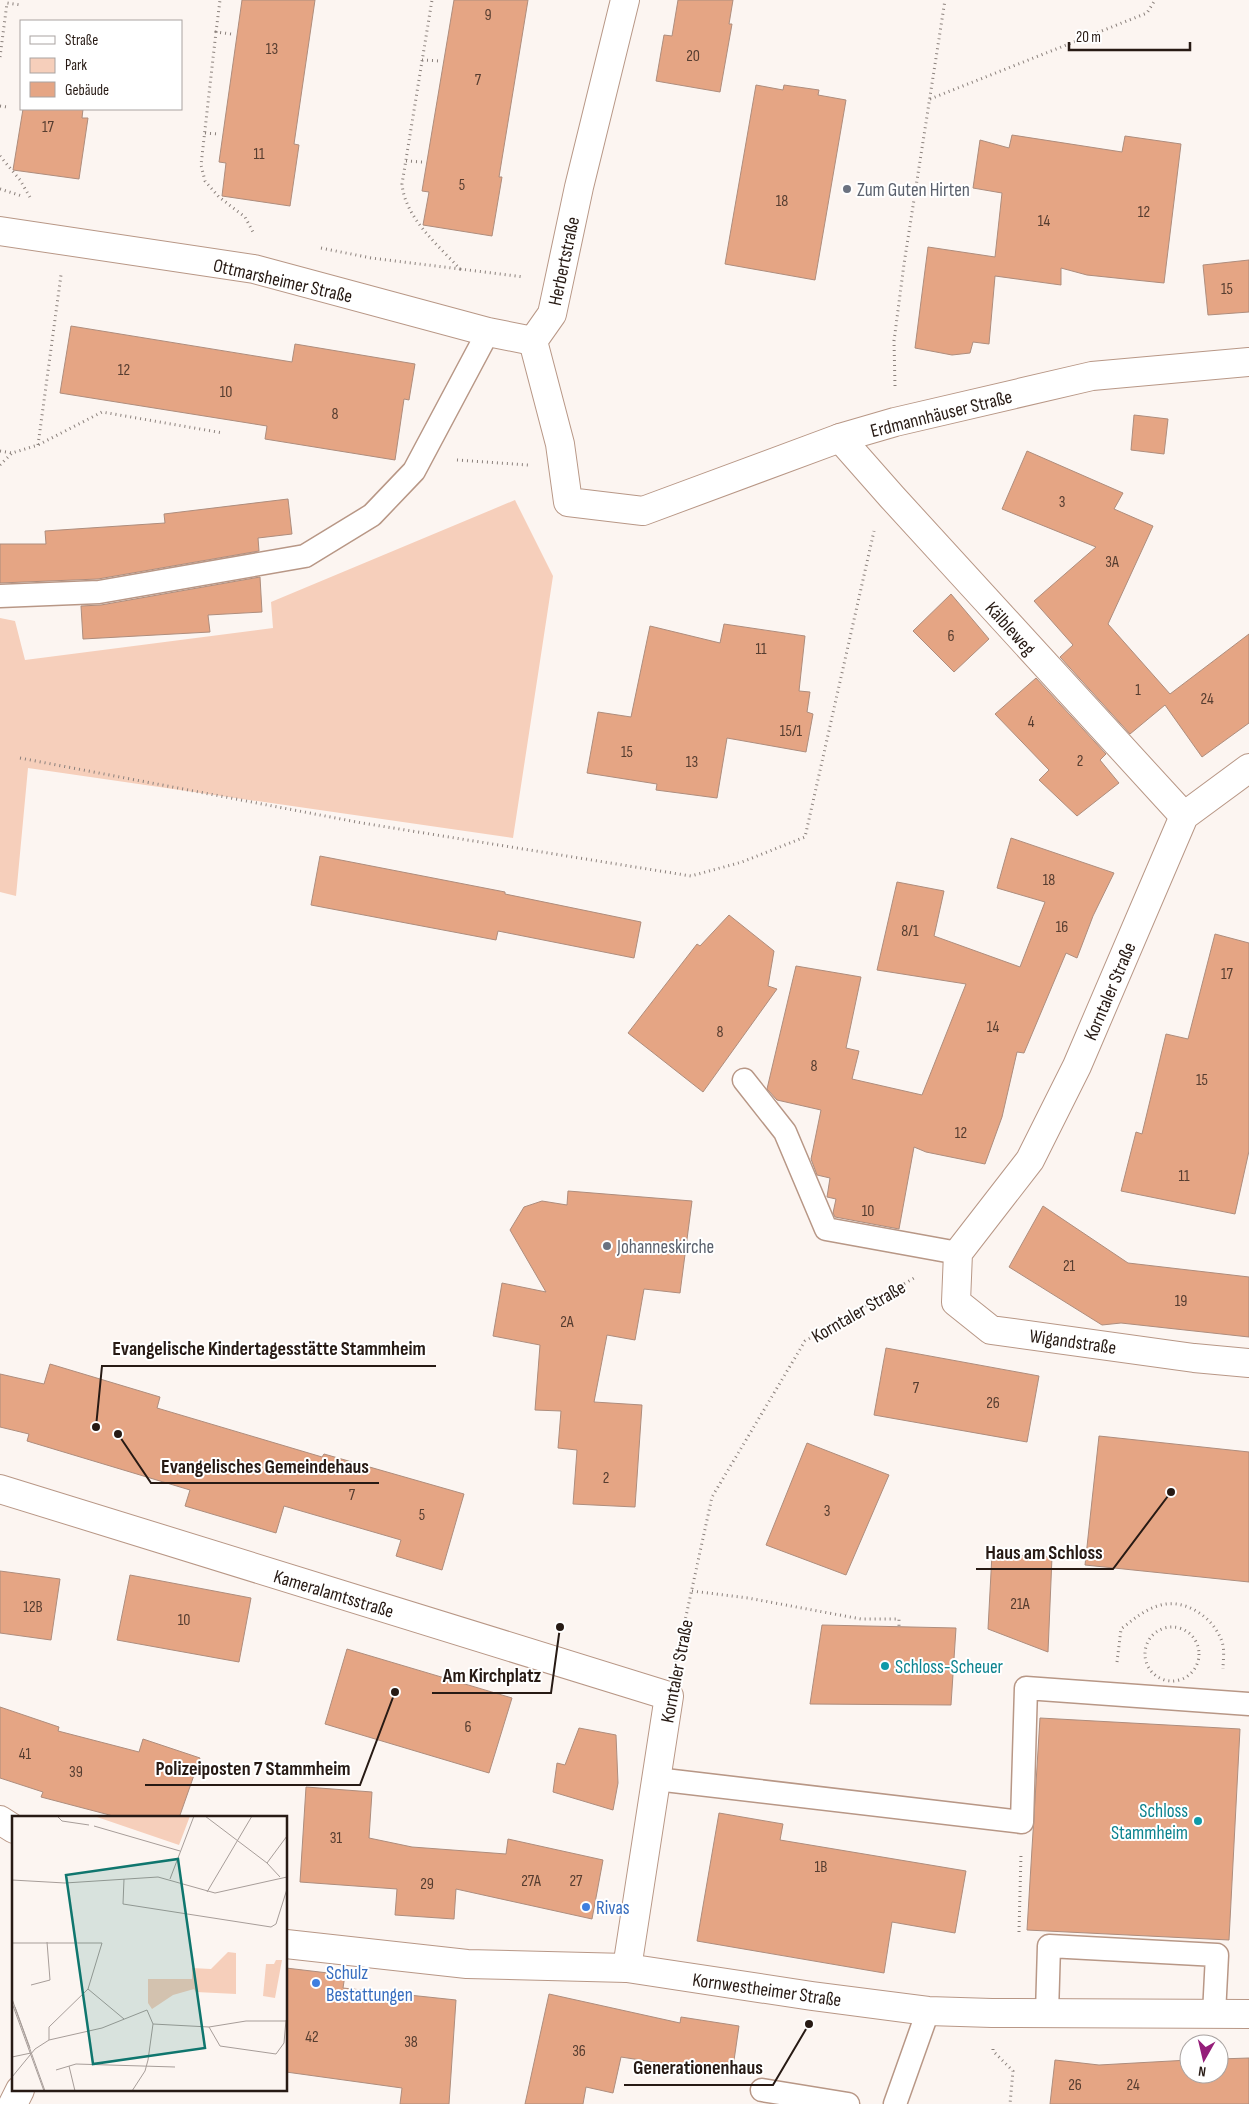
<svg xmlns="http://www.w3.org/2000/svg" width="1249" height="2104" font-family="'Sofia Sans Condensed',sans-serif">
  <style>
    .green { fill: #f6cfbb }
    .building { fill: #e5a584; stroke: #ae8d7d }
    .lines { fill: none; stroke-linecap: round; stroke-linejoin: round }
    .service-casing { stroke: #b89786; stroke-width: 25 }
    .minor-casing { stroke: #b89786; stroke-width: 30 }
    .tertiary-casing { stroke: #b89786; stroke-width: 30 }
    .path { stroke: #8b817c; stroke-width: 3; stroke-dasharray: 1 4; stroke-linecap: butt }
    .service { stroke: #fff; stroke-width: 22 }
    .minor { stroke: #fff; stroke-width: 28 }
    .tertiary { stroke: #fff; stroke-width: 28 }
    .worship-dot { fill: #6b7280; stroke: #fff; stroke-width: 2 }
    .culture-dot { fill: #0f9aa8; stroke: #fff; stroke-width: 2 }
    .shop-dot { fill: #3f7fe0; stroke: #fff; stroke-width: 2 }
    .labels { text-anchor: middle; stroke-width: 4; stroke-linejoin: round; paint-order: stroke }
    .number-label { font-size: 16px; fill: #563d30 }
    .worship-label { font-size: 19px; fill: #5b616d; stroke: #fff; text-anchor: start }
    .street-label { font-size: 19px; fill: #271a14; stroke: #fff }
    .culture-label { font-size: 19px; fill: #0d838f; stroke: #fff; text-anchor: start }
    .shop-label { font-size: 19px; fill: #366cbe; stroke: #fff; text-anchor: start }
    .inset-road { fill: none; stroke: #a79d99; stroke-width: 1 }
    .view { fill: #0f766e; fill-opacity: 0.15; stroke: #0f766e; stroke-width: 2.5 }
    .inset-edge { fill: none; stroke: #271a14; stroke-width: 2.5 }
    .leader { fill: none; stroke: #271a14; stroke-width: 2 }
    .callout-dot { fill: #271a14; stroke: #fff; stroke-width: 2 }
    .callout-label { font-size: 20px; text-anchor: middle; font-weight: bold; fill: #271a14; stroke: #fff; stroke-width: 4; stroke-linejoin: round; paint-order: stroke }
  </style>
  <rect width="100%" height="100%" fill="#fcf5f1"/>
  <path class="green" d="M515,500L553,576L513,838L28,768L16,896L0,892V618L15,621L25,660L273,628L271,602Z"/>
  <g class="building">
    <path d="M242,0H315L294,144L299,145L290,206L222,196L226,163L219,162Z"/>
    <path d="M454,0H528L499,177H502L492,236L423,225L429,192L422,191Z"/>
    <path d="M678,0H733L729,24H732L720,92L656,81L664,35L672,36Z"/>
    <path d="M756,85L783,90L784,85L819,90L818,95L846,100L815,280L725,264Z"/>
    <path d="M23,109H83L82,118H88L79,179L13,170Z"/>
    <path d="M1012,135L1122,152L1125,136L1181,144L1164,283L1087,275L1061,268V285L995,276L989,344L973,342L970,353L952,355L915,348L928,247L995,257L1002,193L973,188L980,140L1009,148Z"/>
    <path d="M1249,260V312L1208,315L1203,265Z"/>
    <path d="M71,326L292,362L295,344L415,364L409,400L404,399L395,460L265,439L267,426L60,393Z"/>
    <path d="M1134,415L1168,419L1164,454L1131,450Z"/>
    <path d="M1027,451L1123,493L1114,509L1153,526L1108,624L1170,694L1249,634V723L1202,757L1165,705L1130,734L1060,657L1073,645L1034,601L1096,547L1002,509Z"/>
    <path d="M288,499L292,534L258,538L259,551L98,579L0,583V544H46L45,531L165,523L164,514Z"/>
    <path d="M260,577L262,612L208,615L210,632L83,639L81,606L101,605Z"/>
    <path d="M951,594L989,639L954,672L913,631Z"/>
    <path d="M724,624L805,636L799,691L810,692L807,712L813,714L806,752L727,738L717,798L656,790L657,784L587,773L598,712L631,717L650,626L720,643Z"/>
    <path d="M1036,678L1106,754L1100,760L1119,783L1077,816L1039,780L1049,770L995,714Z"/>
    <path d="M1011,838L1114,873L1093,916L1077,958L1066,953L1024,1053L1017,1052L1002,1117L985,1164L926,1152L914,1147L899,1229L835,1217L833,1213L836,1199L827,1197L830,1178L817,1175L811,1159L821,1110L777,1100L767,1089L796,966L861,977L846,1048L859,1051L852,1079L922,1095L966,984L877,970L897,882L944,891L934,936L1020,967L1045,902L997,888Z"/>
    <path d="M320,856L505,892V894L641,922L634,958L498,931L496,940L311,905Z"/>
    <path d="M729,915L774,951L768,986L777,989L703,1092L628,1033L697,944L700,946Z"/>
    <path d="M1215,934L1249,943V1151L1235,1214L1121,1191L1136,1132L1142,1134L1166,1034L1188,1039Z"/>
    <path d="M568,1191L692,1201L680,1293L644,1289L635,1340L607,1335L594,1402L642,1405L635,1507L573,1504L577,1450L558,1448L561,1411L535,1410L540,1345L493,1336L502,1283L546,1292L510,1230L524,1207L542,1201L567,1205Z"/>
    <path d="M1043,1206L1128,1263L1249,1277V1337L1121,1323L1102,1325L1009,1267Z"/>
    <path d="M886,1348L1039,1376L1027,1442L874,1415Z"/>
    <path d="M50,1364L160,1397L157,1408L322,1457L324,1454L464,1494L442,1570L396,1556L401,1540L284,1506L276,1533L185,1506L190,1490L27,1441L29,1434L0,1427V1374L44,1384Z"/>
    <path d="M1099,1436L1249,1452V1582L1085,1565Z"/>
    <path d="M807,1443L889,1475L846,1575L766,1545Z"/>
    <path d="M992,1554L1052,1557L1048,1652L988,1629Z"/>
    <path d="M0,1571L60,1579L51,1640L0,1633Z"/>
    <path d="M130,1575L251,1598L239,1662L117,1640Z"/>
    <path d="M822,1625L956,1628L951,1705L810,1704Z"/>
    <path d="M347,1649L512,1698L489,1773L325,1724Z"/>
    <path d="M0,1707L59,1727L58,1731L139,1752L143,1739L200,1758L179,1818H121L41,1797L43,1792L0,1778Z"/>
    <path d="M1040,1718L1240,1729L1229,1940L1027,1930Z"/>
    <path d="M579,1728L616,1735L618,1783L613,1810L553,1792L557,1763L565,1765Z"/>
    <path d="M306,1787L372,1792L369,1838L412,1847L506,1854L508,1839L603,1860L592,1919L456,1889L454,1919L395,1915L397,1889L300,1882Z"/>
    <path d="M719,1813L783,1824L780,1840L966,1871L955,1933L892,1922L884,1973L697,1941Z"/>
    <path d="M286,1968L345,1975L343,1988L456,2000L449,2104H400L402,2088L286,2072Z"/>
    <path d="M549,1994L680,2023L681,2017L739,2026L732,2074L621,2057L613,2093L586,2087L583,2104H525Z"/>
    <path d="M1249,2058V2104H1050L1055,2060L1099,2065L1189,2060V2074H1219V2059Z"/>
  </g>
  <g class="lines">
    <defs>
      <g id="service">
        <path d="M0,596L99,592L305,556L372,515L414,471L488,332"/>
        <path d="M744,1080L785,1132L826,1229L958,1253"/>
        <path d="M656,1779L1022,1822L1026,1688L1249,1704"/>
        <path d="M1047,2013L1049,1946L1217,1955L1214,2014"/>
        <path d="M762,2090L848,2104"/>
        <path d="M895,2104L928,2011"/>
      </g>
      <g id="minor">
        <path d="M625,0L579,187L552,314L533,341L560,444L568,502L643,511L840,438L895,422L1092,376L1249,362"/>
        <path d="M0,231L254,269L488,332L533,341"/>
        <path d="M840,438L892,497L1184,816"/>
        <path d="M1249,768L1184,816L1077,1066L1030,1160L958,1253L956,1302L991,1330L1194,1358L1249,1363"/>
        <path d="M0,1489L669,1696L627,1968"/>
        <path d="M13,2104L20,2090"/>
      </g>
      <g id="tertiary">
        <path d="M0,1820L14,1829"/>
        <path d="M286,1944L467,1964L627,1968L812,1996L928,2011L992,2013L1249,2014"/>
      </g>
    </defs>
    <use href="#service" class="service-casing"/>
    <use href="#minor" class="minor-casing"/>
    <use href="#tertiary" class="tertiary-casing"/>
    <g class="path">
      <path d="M216,32L220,0"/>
      <path d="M231,34L216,32L201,165L205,181L219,197L245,217L253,232"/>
      <path d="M0,57L7,3L21,5"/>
      <path d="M422,60L440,61"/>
      <path d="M930,99L1147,13L1155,0"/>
      <path d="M0,106L7,107"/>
      <path d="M205,133L218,134"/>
      <path d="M0,156L20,180L31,199"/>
      <path d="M406,161L423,162"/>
      <path d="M0,189L22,196"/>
      <path d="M321,248L371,258L460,269C438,245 405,218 402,184L432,0"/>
      <path d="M460,269L524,277"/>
      <path d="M895,386L894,341L904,264L945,0"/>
      <path d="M38,445L61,275"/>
      <path d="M0,451L12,453L38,445L102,412L223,433"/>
      <path d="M457,460L528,465"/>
      <path d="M0,465L12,453"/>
      <path d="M20,758L362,823L691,876L742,862L805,837L874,531"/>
      <path d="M692,1591L748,1598L861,1619H899V1627"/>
      <circle cx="1172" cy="1654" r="27"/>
      <path d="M676,1662L712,1497L805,1341L914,1278"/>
      <path d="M1117,1662L1121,1629C1134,1619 1145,1609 1161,1605C1186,1598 1215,1619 1222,1642C1225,1650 1223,1661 1223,1669"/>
      <path d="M1019,1932L1021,1854"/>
      <path d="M993,2049V2051L1013,2071L1010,2104"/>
    </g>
    <use href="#service" class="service"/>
    <use href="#minor" class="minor"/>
    <use href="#tertiary" class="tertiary"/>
  </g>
  <g class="worship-dot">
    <circle cx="847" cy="189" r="5"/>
    <circle cx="607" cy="1246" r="5"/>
  </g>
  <g class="culture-dot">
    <circle cx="885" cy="1666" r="5"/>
    <circle cx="1198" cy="1821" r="5"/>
  </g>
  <g class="shop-dot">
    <circle cx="586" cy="1907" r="5"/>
    <circle cx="316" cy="1983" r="5"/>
  </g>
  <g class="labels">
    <g class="number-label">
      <text x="488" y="20">9</text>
      <text x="272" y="54">13</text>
      <text x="693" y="61">20</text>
      <text x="478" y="85">7</text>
      <text x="48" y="132">17</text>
      <text x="259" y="159">11</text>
      <text x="462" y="190">5</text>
      <text x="782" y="206">18</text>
      <text x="1144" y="217">12</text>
      <text x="1044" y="226">14</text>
      <text x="1227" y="294">15</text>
      <text x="124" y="375">12</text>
      <text x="226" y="397">10</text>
      <text x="335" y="419">8</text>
      <text x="1062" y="507">3</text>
      <text x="1112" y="567">3A</text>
      <text x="951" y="641">6</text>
      <text x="761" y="654">11</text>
      <text x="1138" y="695">1</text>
      <text x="1207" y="704">24</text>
      <text x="1031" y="727">4</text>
      <text x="791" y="736">15/1</text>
      <text x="627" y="757">15</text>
      <text x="1080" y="766">2</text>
      <text x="692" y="767">13</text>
      <text x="1049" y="885">18</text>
      <text x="1062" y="932">16</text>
      <text x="910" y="936">8/1</text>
      <text x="1227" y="979">17</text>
      <text x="993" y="1032">14</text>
      <text x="720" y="1037">8</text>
      <text x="814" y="1071">8</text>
      <text x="1202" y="1085">15</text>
      <text x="961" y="1138">12</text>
      <text x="1184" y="1181">11</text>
      <text x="868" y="1216">10</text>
      <text x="1069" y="1271">21</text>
      <text x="1181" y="1306">19</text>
      <text x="567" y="1327">2A</text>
      <text x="916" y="1393">7</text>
      <text x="993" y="1408">26</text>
      <text x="606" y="1483">2</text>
      <text x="352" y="1500">7</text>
      <text x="827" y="1516">3</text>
      <text x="422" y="1520">5</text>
      <text x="1020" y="1609">21A</text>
      <text x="33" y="1612">12B</text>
      <text x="184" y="1625">10</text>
      <text x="468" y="1732">6</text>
      <text x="25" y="1759">41</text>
      <text x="76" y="1777">39</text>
      <text x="336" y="1843">31</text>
      <text x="821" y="1872">1B</text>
      <text x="531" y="1886">27A</text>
      <text x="576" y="1886">27</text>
      <text x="427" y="1889">29</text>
      <text x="312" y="2042">42</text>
      <text x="411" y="2047">38</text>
      <text x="579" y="2056">36</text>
      <text x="1075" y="2090">26</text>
      <text x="1133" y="2090">24</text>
    </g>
    <g class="worship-label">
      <text x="857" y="196">Zum Guten Hirten</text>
      <text x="617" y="1253">Johanneskirche</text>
    </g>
    <g class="street-label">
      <text transform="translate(563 261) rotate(-78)" y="7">Herbertstraße</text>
      <text transform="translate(283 280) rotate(13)" y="7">Ottmarsheimer Straße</text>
      <text transform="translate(941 413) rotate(-14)" y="7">Erdmannhäuser Straße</text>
      <text transform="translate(1011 628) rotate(48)" y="7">Kälbleweg</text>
      <text transform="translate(1109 991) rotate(-67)" y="7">Korntaler Straße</text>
      <text transform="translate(858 1311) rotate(-30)" y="7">Korntaler Straße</text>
      <text transform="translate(1073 1341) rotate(8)" y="7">Wigandstraße</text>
      <text transform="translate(334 1593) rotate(17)" y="7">Kameralamtsstraße</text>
      <text transform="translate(676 1671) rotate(-79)" y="7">Korntaler Straße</text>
      <text transform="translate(767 1989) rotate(8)" y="7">Kornwestheimer Straße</text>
    </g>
    <g class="culture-label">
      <text x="895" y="1673">Schloss-Scheuer</text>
      <text x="1188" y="1817" text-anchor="end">Schloss<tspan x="1188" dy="22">Stammheim</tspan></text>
    </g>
    <g class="shop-label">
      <text x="596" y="1914">Rivas</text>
      <text x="326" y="1979">Schulz<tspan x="326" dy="22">Bestattungen</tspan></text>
    </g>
  </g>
  <g transform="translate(12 1816)">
    <rect width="275" height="275" fill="#fcf5f1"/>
    <path d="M82,0H178L167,29ZM216,136L224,137V178L184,176L182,173L161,179L140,193L136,187V163H180V152L199,153ZM264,144H270L263,182L251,180L254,148H262Z" fill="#f6cfbb"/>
    <path class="inset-road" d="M23,0H45M45,0L50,5L77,9M193,0L255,47L268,61M82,10L168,35M255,47L275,20M112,63L111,88L259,111L264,108L275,73M158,63L182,0M0,64L53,67L146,61L203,77L275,61M195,76L240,0M0,127H90L76,173L37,211V224M19,169L38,164L35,126M76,173L112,203M0,183L33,275M0,187L32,275M3,191L18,232M141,208L197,211L234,205H275M197,211L208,230L264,238L272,227L274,204M0,241L19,237M57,250L63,275M44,254L64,248L163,251M0,261L23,233L37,224L90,212L135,194L141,208L136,244L133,255L120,275"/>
    <path class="view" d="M166,43L193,232L81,248L54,59Z"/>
    <rect width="275" height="275" class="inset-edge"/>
  </g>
  <path class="leader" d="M96 1427L102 1366H436M118 1434L151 1483H379M1171 1492L1113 1569H976M560 1627L551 1693H432M395 1692L360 1785H145M809 2024L773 2085H624"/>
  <g class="callout-dot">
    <circle cx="96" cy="1427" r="5"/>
    <circle cx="118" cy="1434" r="5"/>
    <circle cx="1171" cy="1492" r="5"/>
    <circle cx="560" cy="1627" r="5"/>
    <circle cx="395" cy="1692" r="5"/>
    <circle cx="809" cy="2024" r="5"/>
  </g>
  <g class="callout-label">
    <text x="269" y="1355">Evangelische Kindertagesstätte Stammheim</text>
    <text x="265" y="1473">Evangelisches Gemeindehaus</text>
    <text x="1044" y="1559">Haus am Schloss</text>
    <text x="492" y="1682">Am Kirchplatz</text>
    <text x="253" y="1775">Polizeiposten 7 Stammheim</text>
    <text x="698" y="2074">Generationenhaus</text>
  </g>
  <rect x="20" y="20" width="162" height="90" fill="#ffffff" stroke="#a9a3a1"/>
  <rect x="30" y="36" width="25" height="8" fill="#ffffff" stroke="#a9a3a1"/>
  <text x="65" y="45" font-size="15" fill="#271a14">Straße</text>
  <rect x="30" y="58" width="25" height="15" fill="#f6cfbb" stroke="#a9a3a1"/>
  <text x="65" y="70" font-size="15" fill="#271a14">Park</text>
  <rect x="30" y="82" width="25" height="15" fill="#e5a584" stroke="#a9a3a1"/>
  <text x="65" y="95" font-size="15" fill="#271a14">Gebäude</text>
  <g transform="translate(1204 2059) rotate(188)"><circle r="24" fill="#ffffff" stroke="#a9a3a1"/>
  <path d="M0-4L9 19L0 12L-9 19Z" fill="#951e7a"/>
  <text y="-8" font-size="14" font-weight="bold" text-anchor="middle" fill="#271a14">N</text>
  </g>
  <path d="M1069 42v8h121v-8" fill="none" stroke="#271a14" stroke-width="2.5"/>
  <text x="1076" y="42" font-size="15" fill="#271a14" stroke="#ffffff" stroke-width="4" paint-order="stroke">20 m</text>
</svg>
